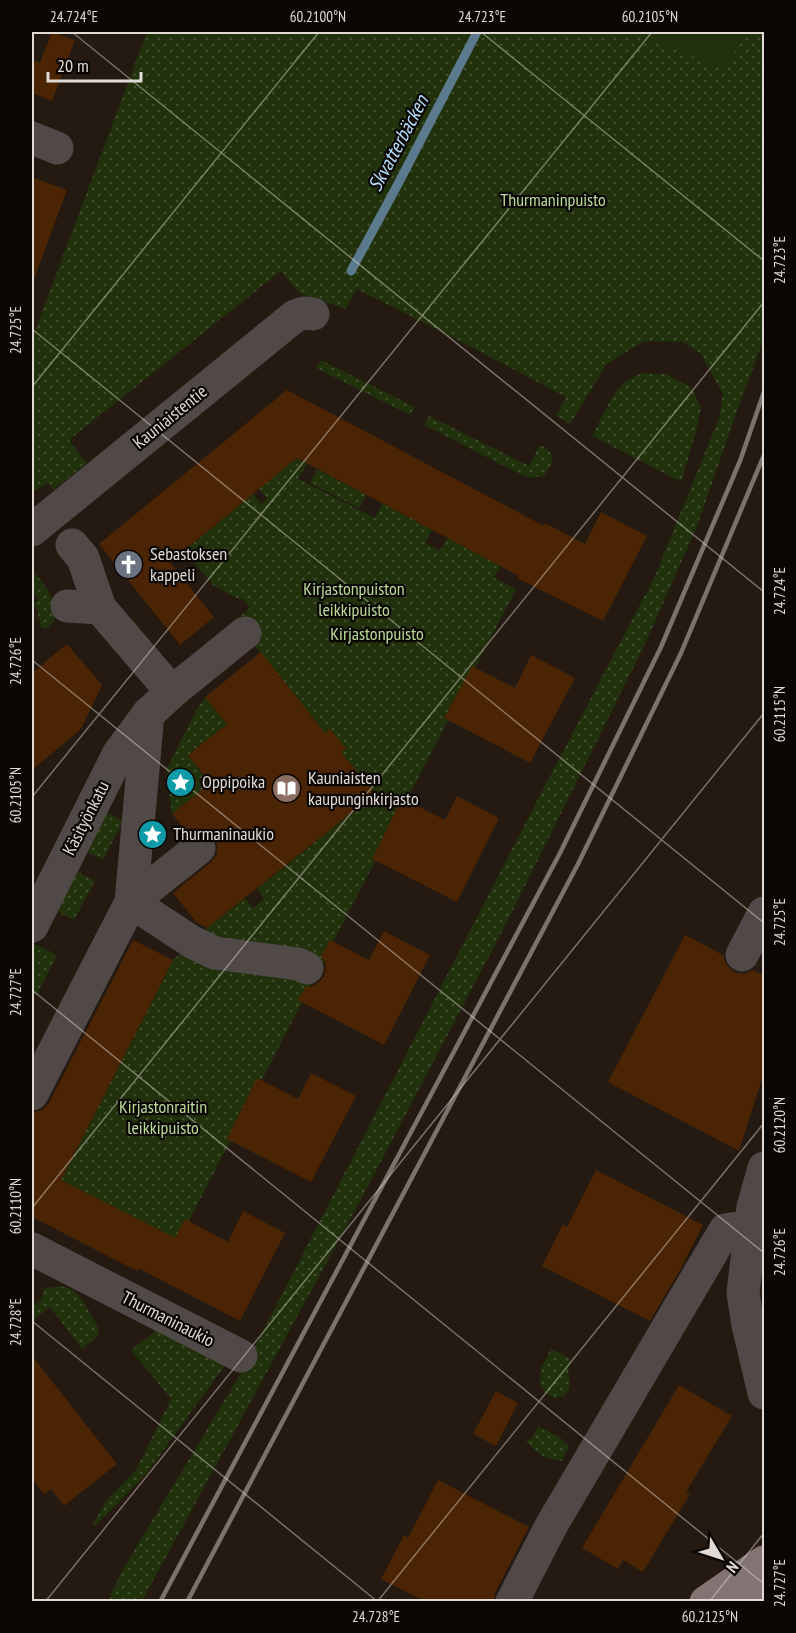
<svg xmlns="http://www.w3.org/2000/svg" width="796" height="1633" font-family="'PT Sans Narrow',sans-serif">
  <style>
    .grass { fill: url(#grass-dots) }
    .pitch { fill: #20310b }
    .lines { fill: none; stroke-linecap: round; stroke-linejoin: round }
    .stream { stroke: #5b7a8d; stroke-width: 9 }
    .building { fill: #4a2403 }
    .minor { stroke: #504948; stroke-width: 33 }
    .major { stroke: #837473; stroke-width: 33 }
    .rail { stroke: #7a726b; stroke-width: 4.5 }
    .ticks { fill: none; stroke: #e2dbd5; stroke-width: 1.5; stroke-opacity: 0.45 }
    .labels { text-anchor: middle; stroke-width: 4.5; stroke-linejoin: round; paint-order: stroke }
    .park-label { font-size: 18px; fill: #bade97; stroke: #0a0604 }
    .street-label { font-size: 18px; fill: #e2dbd5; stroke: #0a0604 }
    .poi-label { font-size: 18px; fill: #e2dbd5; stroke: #0a0604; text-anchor: start }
    .water-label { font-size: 20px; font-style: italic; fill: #b6e0ff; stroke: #0a0604 }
    .neatline { fill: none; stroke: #e2dbd5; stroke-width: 2 }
    .ticks-label { font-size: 15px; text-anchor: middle; fill: #e2dbd5 }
  </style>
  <defs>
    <pattern id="grass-dots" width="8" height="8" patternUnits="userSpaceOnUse" patternTransform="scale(1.5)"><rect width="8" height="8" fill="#20310b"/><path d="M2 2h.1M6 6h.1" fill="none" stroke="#404e2e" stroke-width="1.8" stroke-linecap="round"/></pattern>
  </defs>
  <rect width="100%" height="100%" fill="#241a12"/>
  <g class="grass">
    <path d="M147,32H764V338L737,411L696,529L645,644L507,922L358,1205L142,1601H108L123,1569L244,1368L537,801L655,576L719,418L723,394L701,354L682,342L644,341L607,364L570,424L556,416L566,397L450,336L357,289L346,309L299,293L281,271L69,440L87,463L53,490L48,483L32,492V339Z"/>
    <path d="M321,360L415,407L410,415L316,368Z"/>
    <path d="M641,373L666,374L691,387L701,408L696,432L681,482L592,436L611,399L622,384Z"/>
    <path d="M429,416L529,466L540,445C558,453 553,463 544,476L530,478L520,474L424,425Z"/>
    <path d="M297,458L307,463L298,479L375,518L383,503L432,530L425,543L440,551L447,538L507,517L512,509L527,517L494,578L516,589L179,1240L61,1180L173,960L203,931L245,898L253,908L264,899L257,889L375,794L341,752L345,748L330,729L325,733L235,621L250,608L243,599L237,598L214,586L184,551L253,494L261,504L267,499L259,489Z"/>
    <path d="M317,469L366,495L359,508L310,483Z"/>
    <path d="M32,570C44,585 71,612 46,629L41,627L37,610L33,604L38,600L32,591Z"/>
    <path d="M205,697L227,724L188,755L210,783L172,814L166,770L198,707Z"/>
    <path d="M106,812L123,821L103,860L85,851Z"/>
    <path d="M73,869L95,881L74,920L52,909Z"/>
    <path d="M35,944L57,955L37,995L32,992V950Z"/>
    <path d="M61,1286L73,1290L82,1299L99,1329L97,1337L82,1349L50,1307L32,1321V1306C39,1304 45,1296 43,1289Z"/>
    <path d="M157,1330L226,1364L147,1473L95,1526L93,1524L106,1501L136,1470L171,1399L131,1350Z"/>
    <path d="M551,1349L569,1358L571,1361L568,1370L570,1383L569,1390L564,1396L555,1398L545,1393L540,1383L541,1368Z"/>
    <path d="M538,1426L558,1436L569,1446L562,1461C545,1458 537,1455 526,1441L532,1438Z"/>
  </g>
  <path class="pitch" d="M630,32H743L727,70Z"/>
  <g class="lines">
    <path class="stream" d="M351,271L398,184L477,32"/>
  </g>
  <g class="building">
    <path d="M52,32L75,40L52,101L32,93V60L40,63Z"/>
    <path d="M32,177L67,190L34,279H32Z"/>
    <path d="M287,390L544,526L545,523L585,544L601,512L647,536L603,621L517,578L519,576L297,458L170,562L214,617L180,645L99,544Z"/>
    <path d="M67,644L102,685L81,729L32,770V673Z"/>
    <path d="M261,652L325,733L330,729L346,748L341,752L375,794L207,928L196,922L173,893L211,862L217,854V845L213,836L205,830H196L188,833L172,814L210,783L188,755L227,724L205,697Z"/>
    <path d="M531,655L575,678L530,763L444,718L472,666L515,688Z"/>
    <path d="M457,796L499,818L457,902L372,859L402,798L445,820Z"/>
    <path d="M384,931L430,955L384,1045L298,1000L306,986L310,987L318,983L324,976L326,965L321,956L330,940L369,960Z"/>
    <path d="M685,935L723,955L726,964L734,972L743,974L753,970L765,976V1069L739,1151L608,1082Z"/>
    <path d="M133,940L173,960L61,1180L175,1238L185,1219L228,1242L243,1211L285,1233L240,1321L138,1268L137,1271L32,1217V1113L42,1110L49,1103Z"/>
    <path d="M311,1073L356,1096L311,1182L227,1139L257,1078L298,1099Z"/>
    <path d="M596,1170L703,1225L680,1270L650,1321L542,1266L563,1224L567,1227Z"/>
    <path d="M32,1356L117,1464L64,1506L51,1489L44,1494L32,1479Z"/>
    <path d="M679,1385L732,1416L686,1492L690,1494L643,1572L623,1560L618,1569L582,1548Z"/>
    <path d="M496,1391L518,1403L496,1446L473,1434Z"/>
    <path d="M438,1480L529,1527L495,1593L494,1602H426L381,1579L404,1535L408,1538Z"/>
  </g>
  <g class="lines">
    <g class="minor">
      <path d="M32,138L57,148"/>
      <path d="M32,530L295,316L304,313L313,314"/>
      <path d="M72,545L83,558L100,608L172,692"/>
      <path d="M67,606L100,608"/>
      <path d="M131,902L192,942L215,953L298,964L307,968"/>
      <path d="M131,902L199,848"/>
      <path d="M32,926L119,753L148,714"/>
      <path d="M742,955L764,913"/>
      <path d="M32,1094L131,902L148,714L172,692L245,633"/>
      <path d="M764,1168L753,1207L743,1293L748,1325L764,1393"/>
      <path d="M32,1249L241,1356"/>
      <path d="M512,1602L551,1526L725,1230L751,1226"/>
    </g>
    <g class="major">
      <path d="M706,1602L764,1562"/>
      <path d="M751,1602L764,1592"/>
    </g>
    <g class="rail">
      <path d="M160,1602L560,853L661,647L740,461L764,392"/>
      <path d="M187,1602L578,864L681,653L764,455"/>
    </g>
  </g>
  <path class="ticks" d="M72,32L764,592M481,32L764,261M32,329L764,923M32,387L319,32M32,660L764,1253M32,797L652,32M32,990L764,1584M32,1208L764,302M32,1321L378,1602M45,1602L764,713M377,1602L764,1123M709,1602L764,1533"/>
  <defs>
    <symbol id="church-disc" viewBox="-11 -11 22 22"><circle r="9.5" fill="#6b7280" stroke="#0a0604"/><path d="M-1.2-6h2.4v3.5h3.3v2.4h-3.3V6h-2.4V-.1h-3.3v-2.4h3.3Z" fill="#fff"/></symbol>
    <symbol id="sight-disc" viewBox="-11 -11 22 22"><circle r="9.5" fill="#0f9aa8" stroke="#0a0604"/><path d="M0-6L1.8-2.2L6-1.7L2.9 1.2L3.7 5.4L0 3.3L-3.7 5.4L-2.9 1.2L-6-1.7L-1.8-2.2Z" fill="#fff"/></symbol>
    <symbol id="library-disc" viewBox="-11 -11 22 22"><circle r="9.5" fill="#8d6e63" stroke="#0a0604"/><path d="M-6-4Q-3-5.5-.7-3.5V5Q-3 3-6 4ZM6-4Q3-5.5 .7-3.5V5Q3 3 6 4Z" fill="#fff"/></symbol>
  </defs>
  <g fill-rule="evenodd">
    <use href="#church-disc" x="112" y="548" width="33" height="33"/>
    <use href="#sight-disc" x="164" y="766" width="33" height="33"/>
    <use href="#library-disc" x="270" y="772" width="33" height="33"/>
    <use href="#sight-disc" x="136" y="818" width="33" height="33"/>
  </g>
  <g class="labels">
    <g class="park-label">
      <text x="553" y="206">Thurmaninpuisto</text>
      <text x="354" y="595">Kirjastonpuiston<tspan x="354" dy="21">leikkipuisto</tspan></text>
      <text x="377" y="640">Kirjastonpuisto</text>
      <text x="163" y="1113">Kirjastonraitin<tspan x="163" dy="21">leikkipuisto</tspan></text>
    </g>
    <g class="street-label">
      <text transform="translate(170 417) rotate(-39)" y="6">Kauniaistentie</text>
      <text transform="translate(86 818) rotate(-63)" y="6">Käsityönkatu</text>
      <text transform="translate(168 1319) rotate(27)" y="6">Thurmaninaukio</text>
    </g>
    <g class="poi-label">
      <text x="150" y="560">Sebastoksen<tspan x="150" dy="21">kappeli</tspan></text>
      <text x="308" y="784">Kauniaisten<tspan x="308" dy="21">kaupunginkirjasto</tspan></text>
      <text x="202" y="788">Oppipoika</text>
      <text x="173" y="840">Thurmaninaukio</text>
    </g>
    <g class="water-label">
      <text transform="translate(398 143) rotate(-62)" y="7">Skvatterbäcken</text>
    </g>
  </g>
  <rect width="796" height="1633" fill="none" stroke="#0a0604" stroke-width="66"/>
  <g transform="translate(721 1558) rotate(129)" stroke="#0a0604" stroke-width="4.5" paint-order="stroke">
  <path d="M0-4.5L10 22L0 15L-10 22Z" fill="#e2dbd5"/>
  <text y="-9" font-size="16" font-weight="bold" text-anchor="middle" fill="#e2dbd5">N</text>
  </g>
  <path d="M48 72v9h93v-9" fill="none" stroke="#e2dbd5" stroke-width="3"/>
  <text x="57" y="72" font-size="18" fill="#e2dbd5" stroke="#0a0604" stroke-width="4.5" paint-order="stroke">20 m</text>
  <rect x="33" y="33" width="730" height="1567" class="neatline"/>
  <g class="ticks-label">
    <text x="74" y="22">24.724°E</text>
    <text x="318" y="22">60.2100°N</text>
    <text x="482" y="22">24.723°E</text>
    <text x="650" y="22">60.2105°N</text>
    <text transform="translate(780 260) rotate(-90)" y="5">24.723°E</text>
    <text transform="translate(16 330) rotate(-90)" y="5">24.725°E</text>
    <text transform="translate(780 591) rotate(-90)" y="5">24.724°E</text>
    <text transform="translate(16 661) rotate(-90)" y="5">24.726°E</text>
    <text transform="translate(780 714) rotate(-90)" y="5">60.2115°N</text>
    <text transform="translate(16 795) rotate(-90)" y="5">60.2105°N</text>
    <text transform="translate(780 922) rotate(-90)" y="5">24.725°E</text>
    <text transform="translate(16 992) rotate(-90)" y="5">24.727°E</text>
    <text transform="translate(780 1125) rotate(-90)" y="5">60.2120°N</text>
    <text transform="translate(16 1206) rotate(-90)" y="5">60.2110°N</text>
    <text transform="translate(780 1252) rotate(-90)" y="5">24.726°E</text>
    <text transform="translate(16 1322) rotate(-90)" y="5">24.728°E</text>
    <text transform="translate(780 1583) rotate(-90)" y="5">24.727°E</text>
    <text x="376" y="1622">24.728°E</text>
    <text x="710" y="1622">60.2125°N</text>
  </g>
</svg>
